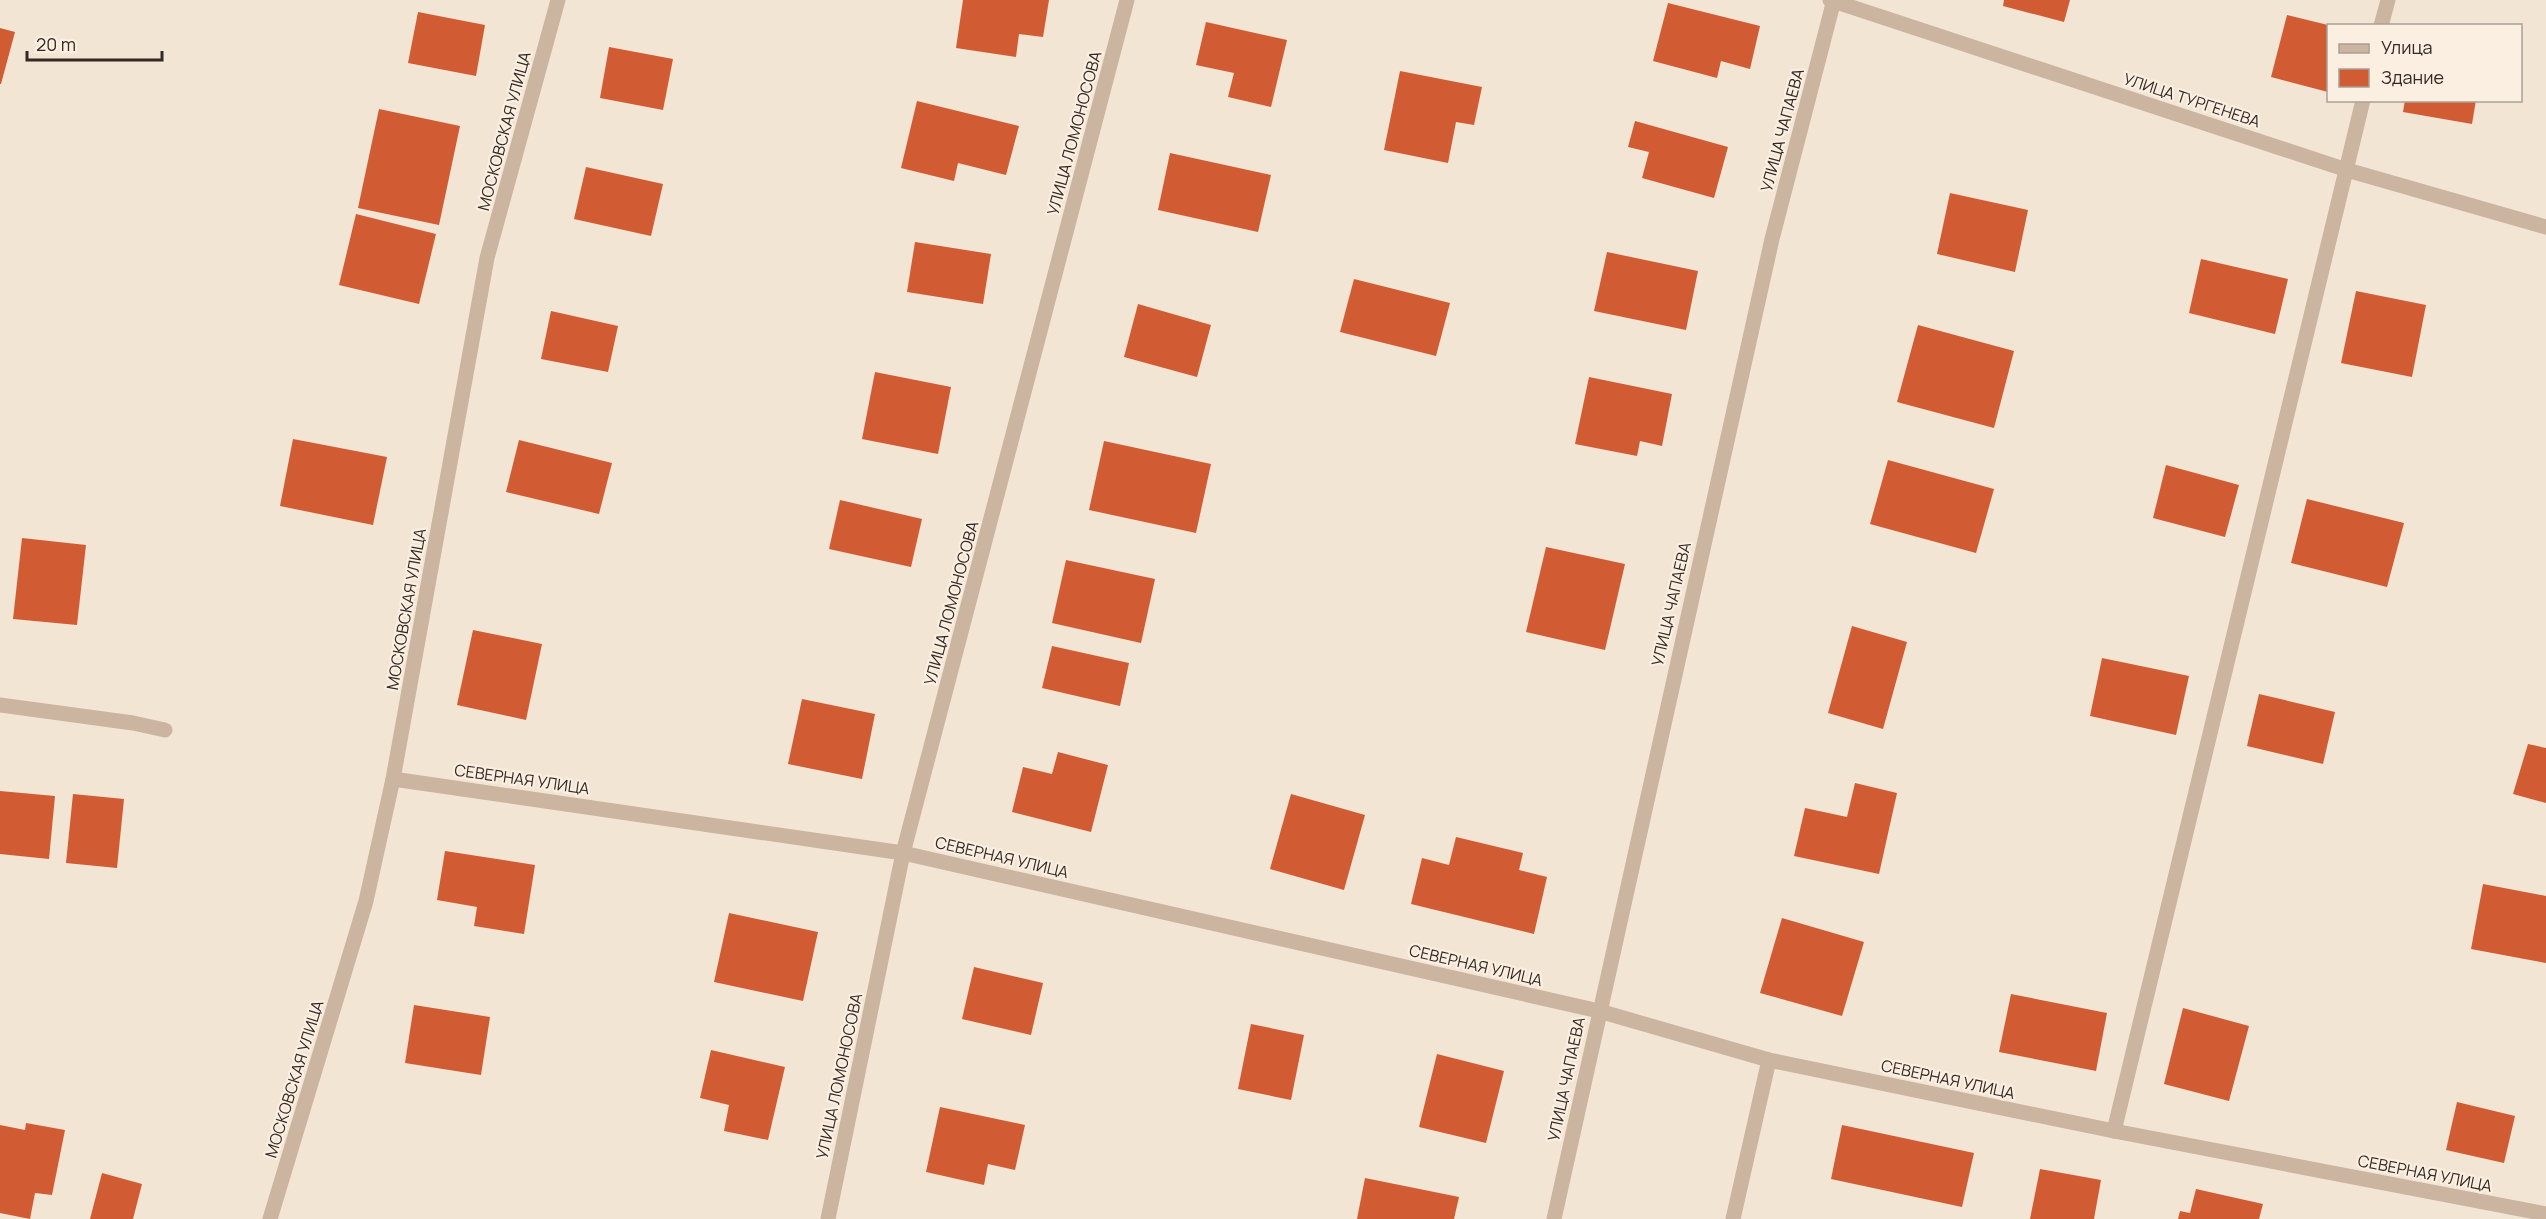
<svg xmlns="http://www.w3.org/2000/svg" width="2546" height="1219" font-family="Manrope,sans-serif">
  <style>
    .building { fill: #d15c34 }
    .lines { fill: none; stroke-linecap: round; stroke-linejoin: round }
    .service { stroke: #cbb4a0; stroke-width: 15 }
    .minor { stroke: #cbb4a0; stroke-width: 15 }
    .labels { text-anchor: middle; stroke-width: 4.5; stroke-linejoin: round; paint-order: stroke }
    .street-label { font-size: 16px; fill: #342924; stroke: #faefe1 }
  </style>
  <rect width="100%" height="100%" fill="#f3e5d4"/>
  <g class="building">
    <path d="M963,0H1049L1043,37L1019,34L1016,57L956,48Z"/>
    <path d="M2004,0H2070L2064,22L2003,6Z"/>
    <path d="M1668,3L1760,26L1750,69L1721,61L1717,78L1653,61Z"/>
    <path d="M418,12L485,25L476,76L408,63Z"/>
    <path d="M2287,15L2328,25V92L2271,77Z"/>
    <path d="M1206,22L1287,40L1271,107L1228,97L1234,73L1196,65Z"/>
    <path d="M0,28L15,32L1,84H0Z"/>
    <path d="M609,47L673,59L663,110L600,98Z"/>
    <path d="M1400,71L1482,87L1474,125L1456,122L1448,163L1384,150Z"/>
    <path d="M2405,100H2476L2472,124L2403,112Z"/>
    <path d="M917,101L1019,126L1006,175L958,163L954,181L901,168Z"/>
    <path d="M379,109L460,126L439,225L358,208Z"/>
    <path d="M1635,121L1728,147L1714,198L1642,178L1649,152L1628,147Z"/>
    <path d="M1170,153L1271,175L1258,232L1158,210Z"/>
    <path d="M586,167L663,184L651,236L574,219Z"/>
    <path d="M1950,193L2028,210L2015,272L1937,254Z"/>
    <path d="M356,214L436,234L419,304L339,285Z"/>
    <path d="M915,242L991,254L983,304L907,292Z"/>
    <path d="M1607,252L1698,271L1686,330L1594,311Z"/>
    <path d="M2201,259L2288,279L2275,334L2189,313Z"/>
    <path d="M1354,279L1450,303L1436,356L1340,332Z"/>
    <path d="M2356,291L2426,305L2412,377L2341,363Z"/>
    <path d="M1138,304L1211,325L1197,377L1124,357Z"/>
    <path d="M551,311L618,326L608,372L541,359Z"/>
    <path d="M1918,325L2014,351L1994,428L1897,402Z"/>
    <path d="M875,372L951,387L938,454L862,439Z"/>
    <path d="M1589,377L1672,394L1662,446L1640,441L1637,456L1575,444Z"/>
    <path d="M293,439L387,457L373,525L280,506Z"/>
    <path d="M519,440L612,463L599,514L506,492Z"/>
    <path d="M1104,441L1211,464L1196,533L1089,510Z"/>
    <path d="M1888,460L1994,489L1976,553L1870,524Z"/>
    <path d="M2166,465L2239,485L2225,537L2153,518Z"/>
    <path d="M2307,499L2404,523L2387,587L2291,563Z"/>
    <path d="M840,500L922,519L911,567L829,549Z"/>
    <path d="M22,538L86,545L77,625L13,619Z"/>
    <path d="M1546,547L1625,564L1605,650L1526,632Z"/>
    <path d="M1066,560L1155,579L1141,643L1052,623Z"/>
    <path d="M1852,626L1907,642L1883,729L1828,713Z"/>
    <path d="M473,630L542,644L526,720L457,705Z"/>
    <path d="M1052,646L1129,663L1120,706L1042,688Z"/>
    <path d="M2102,658L2189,676L2176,735L2090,716Z"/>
    <path d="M2259,694L2335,712L2323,764L2247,746Z"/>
    <path d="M802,699L875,714L862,779L788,764Z"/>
    <path d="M2528,744L2546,748V803L2513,794Z"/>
    <path d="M1058,752L1108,765L1091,832L1012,812L1023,767L1052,774Z"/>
    <path d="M1855,783L1897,793L1879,874L1794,856L1805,808L1847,817Z"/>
    <path d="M0,791L55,796L49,859L0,854Z"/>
    <path d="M73,794L124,799L117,868L66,863Z"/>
    <path d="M1291,794L1365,815L1344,890L1270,869Z"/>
    <path d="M1456,837L1523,853L1519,870L1547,877L1534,934L1411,904L1422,858L1449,865Z"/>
    <path d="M445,851L535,865L524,934L474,926L477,907L437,900Z"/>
    <path d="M2483,884L2546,896V963L2471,949Z"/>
    <path d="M729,913L818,932L803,1001L714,982Z"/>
    <path d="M1782,918L1864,942L1842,1016L1760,993Z"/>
    <path d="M974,967L1043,983L1031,1035L962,1019Z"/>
    <path d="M2011,994L2107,1013L2096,1071L1999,1052Z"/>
    <path d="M414,1005L490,1017L481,1075L405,1063Z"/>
    <path d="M2183,1008L2249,1026L2229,1101L2164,1084Z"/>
    <path d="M1251,1024L1304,1035L1291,1100L1238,1089Z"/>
    <path d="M711,1050L785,1067L768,1140L724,1131L729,1105L700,1098Z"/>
    <path d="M1437,1054L1504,1071L1486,1143L1419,1127Z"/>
    <path d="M2457,1102L2515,1116L2504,1163L2446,1150Z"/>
    <path d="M940,1107L1025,1125L1015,1170L988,1164L984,1185L926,1172Z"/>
    <path d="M26,1123L65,1130L52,1195L35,1193L30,1219L0,1213V1125L25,1130Z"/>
    <path d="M1842,1125L1974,1153L1962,1207L1831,1179Z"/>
    <path d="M2040,1169L2101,1180L2094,1219H2030Z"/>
    <path d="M102,1173L142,1184L133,1219H90Z"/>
    <path d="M1365,1178L1459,1197L1454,1219H1357Z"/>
    <path d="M2196,1189L2263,1204L2259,1219H2178L2180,1211L2190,1213Z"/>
  </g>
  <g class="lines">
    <g class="service">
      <path d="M1830,0L2347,170L2546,227"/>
      <path d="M2381,26L2388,0"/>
      <path d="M0,705L133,723L165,730"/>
      <path d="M393,779L903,853L1599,1011L1769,1060L2114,1131L2546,1214"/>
      <path d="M2114,1131L2363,100"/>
      <path d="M1733,1219L1769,1060"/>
    </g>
    <g class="minor">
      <path d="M270,1219L366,901L393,779L487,258L558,0"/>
      <path d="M828,1219L903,853L1127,0"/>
      <path d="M1554,1219L1772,239L1834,0"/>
    </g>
  </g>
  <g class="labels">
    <g class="street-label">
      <text transform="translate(2192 100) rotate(18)" y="6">УЛИЦА ТУРГЕНЕВА</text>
      <text transform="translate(1782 130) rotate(-75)" y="6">УЛИЦА ЧАПАЕВА</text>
      <text transform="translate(504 131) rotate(-75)" y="6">МОСКОВСКАЯ УЛИЦА</text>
      <text transform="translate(1074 133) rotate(-75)" y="6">УЛИЦА ЛОМОНОСОВА</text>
      <text transform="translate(951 603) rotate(-75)" y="6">УЛИЦА ЛОМОНОСОВА</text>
      <text transform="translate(1671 604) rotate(-77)" y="6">УЛИЦА ЧАПАЕВА</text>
      <text transform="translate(406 609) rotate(-80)" y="6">МОСКОВСКАЯ УЛИЦА</text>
      <text transform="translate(522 779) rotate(8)" y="6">СЕВЕРНАЯ УЛИЦА</text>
      <text transform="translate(1002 857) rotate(13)" y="6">СЕВЕРНАЯ УЛИЦА</text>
      <text transform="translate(1476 965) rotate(13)" y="6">СЕВЕРНАЯ УЛИЦА</text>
      <text transform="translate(839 1076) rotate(-78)" y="6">УЛИЦА ЛОМОНОСОВА</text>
      <text transform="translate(294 1079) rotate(-73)" y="6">МОСКОВСКАЯ УЛИЦА</text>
      <text transform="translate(1566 1079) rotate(-78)" y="6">УЛИЦА ЧАПАЕВА</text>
      <text transform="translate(1948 1079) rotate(12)" y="6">СЕВЕРНАЯ УЛИЦА</text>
      <text transform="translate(2425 1173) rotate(11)" y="6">СЕВЕРНАЯ УЛИЦА</text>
    </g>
  </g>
  <rect x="2327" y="24" width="195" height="78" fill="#faefe1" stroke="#aba095" stroke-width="1.5"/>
  <rect x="2339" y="44" width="30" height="9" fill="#cbb4a0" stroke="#aba095" stroke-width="1.5"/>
  <text x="2381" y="54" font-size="18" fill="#342924">Улица</text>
  <rect x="2339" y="69" width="30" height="18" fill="#d15c34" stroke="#aba095" stroke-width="1.5"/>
  <text x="2381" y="84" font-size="18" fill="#342924">Здание</text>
  <path d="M27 51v9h135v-9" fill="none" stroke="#342924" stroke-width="3"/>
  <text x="36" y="51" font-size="18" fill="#342924" stroke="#faefe1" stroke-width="4.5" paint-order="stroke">20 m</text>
</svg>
